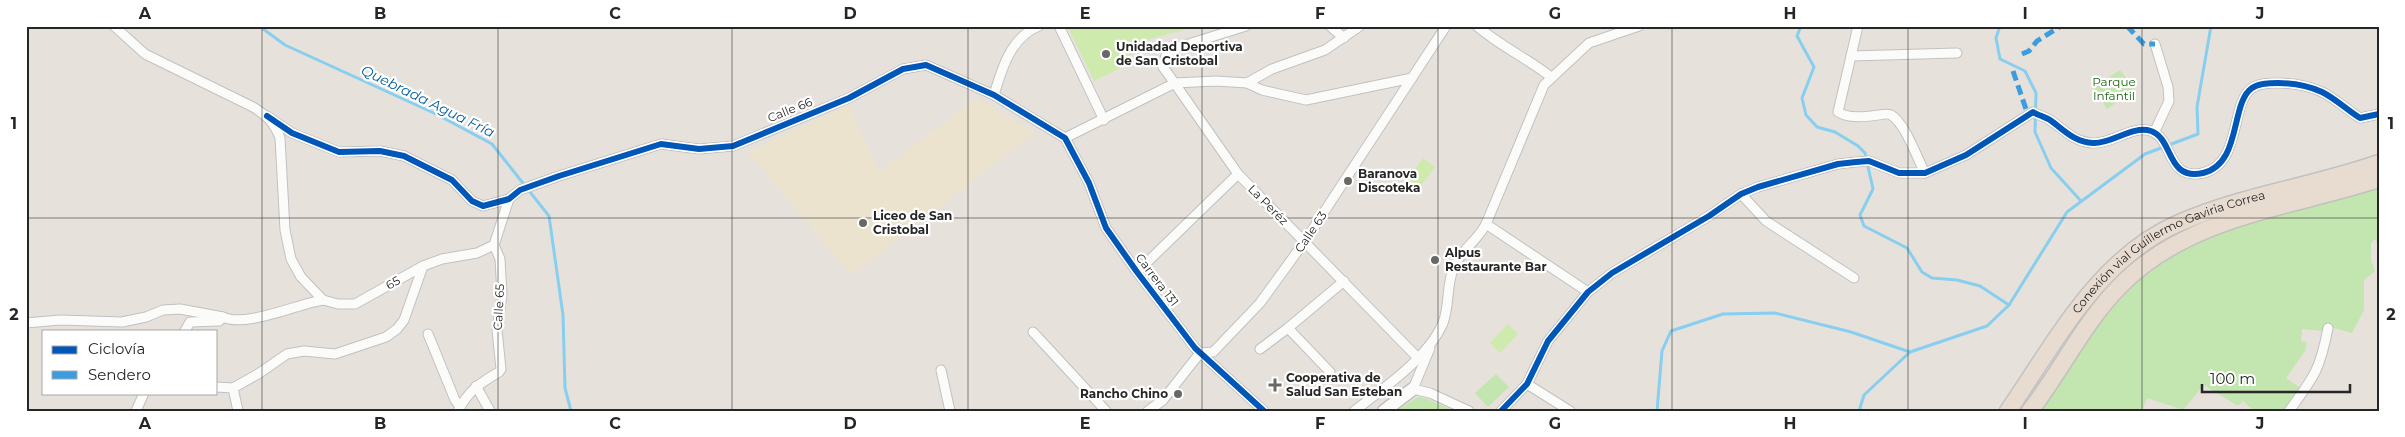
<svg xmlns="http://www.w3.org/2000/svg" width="2405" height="437" font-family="Montserrat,sans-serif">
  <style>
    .education { fill: #ebe3ce }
    .green { fill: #c3e5b0 }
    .pitch { fill: #cfeaad }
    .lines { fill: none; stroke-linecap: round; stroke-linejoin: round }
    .stream { stroke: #88ceef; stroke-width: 3 }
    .street-casing { stroke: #c2c1c2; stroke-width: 11 }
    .secondary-casing { stroke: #c2c1c2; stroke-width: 15 }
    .highway-casing { stroke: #c3c1bf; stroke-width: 19 }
    .street { stroke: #fbfbfa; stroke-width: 9 }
    .secondary { stroke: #fbfbfa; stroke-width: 12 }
    .highway { stroke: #e8dcd1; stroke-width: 16 }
    .quiet { stroke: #3c9ce0; stroke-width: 5; stroke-dasharray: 10 5; stroke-linecap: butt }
    .cycleway-casing { stroke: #fff; stroke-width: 9 }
    .cycleway { stroke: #0057b8; stroke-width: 6 }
    .grid { fill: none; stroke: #262626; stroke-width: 1; stroke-opacity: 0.55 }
    .poi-dot { fill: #696865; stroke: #fff; stroke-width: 2 }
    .labels { text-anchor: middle; stroke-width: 4.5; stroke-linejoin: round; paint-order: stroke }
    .poi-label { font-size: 12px; font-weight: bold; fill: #262626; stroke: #fff; text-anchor: start }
    .park-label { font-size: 12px; fill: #206713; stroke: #fff }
    .street-label { font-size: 12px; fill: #262626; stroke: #fff }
    .water-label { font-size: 14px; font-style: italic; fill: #03609e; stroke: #fff }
    .neatline { fill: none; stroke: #262626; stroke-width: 2 }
    .grid-label { font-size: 16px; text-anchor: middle; font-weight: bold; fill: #262626 }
  </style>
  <rect width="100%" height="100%" fill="#e6e2db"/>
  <path class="education" d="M977,98L1035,133L851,275L748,152L849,105L879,172Z"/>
  <g class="green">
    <path d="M2120,70L2135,90L2107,109L2093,87Z"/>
    <path d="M2379,188V245L2375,239L2371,243V260L2375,271L2364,280V310L2352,333L2327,326L2322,331L2302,329L2301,341L2307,342L2305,351L2286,378L2303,390L2285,411H2254L2243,401L2238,406L2204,385L2183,410L2147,398L2142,411H2037C2073,361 2107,302 2158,265C2221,220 2306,208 2379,188Z"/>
    <path d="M1496,374L1509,387L1488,407L1475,393Z"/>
    <path d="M1418,397L1425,398L1454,411H1396Z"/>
  </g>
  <g class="pitch">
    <path d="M1071,26H1199L1138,42L1124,66L1094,81L1068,27Z"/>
    <path d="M1423,158L1435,167L1420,187L1408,179Z"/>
    <path d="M1508,324L1518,334L1500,353L1490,343Z"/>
  </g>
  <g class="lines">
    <g class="stream">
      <path d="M259,26L285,45L436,114L492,144L549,216L563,315L565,388L571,411"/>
      <path d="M1801,26L1797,36L1814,67L1802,98L1806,115L1817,127L1835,132L1858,146L1865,153L1873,189L1860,215L1864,226L1907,248L1922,272L1932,278L1957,280L1980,286L2009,305"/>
      <path d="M2000,26L1996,38L2000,59L2025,71L2036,93L2035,132L2051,168L2081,201"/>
      <path d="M2379,108V132"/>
      <path d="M1657,411L1662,351L1671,331L1723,314L1775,313L1851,332L1910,352L1987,326L2009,305L2067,212L2145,154L2198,134L2197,107L2211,26"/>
      <path d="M1859,411L1864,395L1910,352"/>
    </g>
    <defs>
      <g id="street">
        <path d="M114,26L145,54L253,107C266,115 274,122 280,138L285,230L291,259L301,277L323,300L338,304H355L423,266L442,259L477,253L494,245L509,199"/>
        <path d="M1059,26L1104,120"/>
        <path d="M1246,26L1179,47L1166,55L1163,67L1166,71L1238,174L1418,358"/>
        <path d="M1330,26L1344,38"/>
        <path d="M1477,26C1500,46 1527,58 1551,77"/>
        <path d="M1858,26L1838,112C1855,123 1886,111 1891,115C1905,123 1917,158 1925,173"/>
        <path d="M1851,56L1957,53"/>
        <path d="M1247,83L1272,69L1325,50L1360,26"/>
        <path d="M994,95C1002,68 1011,37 1039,26"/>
        <path d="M267,116L292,133L339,152L380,151L404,156L452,180L472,201L483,206L509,199L520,190L559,176L661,144L699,149L733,146L849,98L903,69L926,65L994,95L1065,138L1089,183L1106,228L1137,272L1195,348L1264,411"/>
        <path d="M2154,133L2169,101L2168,87L2155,44"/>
        <path d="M1065,138L1175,83L1216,81L1247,83L1262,90L1306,100L1412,78"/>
        <path d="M1741,194L1766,221L1854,278"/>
        <path d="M1486,224L1588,292"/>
        <path d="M1137,272L1238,174"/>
        <path d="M26,323L60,320L122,322L146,317L163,310L180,309L223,317"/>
        <path d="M1288,328L1330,372"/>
        <path d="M185,331L190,322L219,321L223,317C245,328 297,304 323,300"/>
        <path d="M1033,332L1106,411"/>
        <path d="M428,334L455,400L460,407"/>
        <path d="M1430,348L1413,389L1430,393L1469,411"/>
        <path d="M1260,349L1288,328L1344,281"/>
        <path d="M941,370L950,411"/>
        <path d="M1527,384L1570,411"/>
        <path d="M476,386L490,411"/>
        <path d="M216,387L233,388L258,374L287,354L304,351L335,354L386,337L397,329L404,320L423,266"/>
        <path d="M233,388L238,411"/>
        <path d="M136,411L144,393"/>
        <path d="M458,411C468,391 480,383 499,372L501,369L497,330L502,295L500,259L494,245"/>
        <path d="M1148,411L1163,400L1200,353L1213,352L1217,348L1260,303L1305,241L1446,26"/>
        <path d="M1354,411C1383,389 1428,358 1443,323C1450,305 1446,284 1454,267C1461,250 1478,240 1486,224L1544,85L1589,43L1639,26"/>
        <path d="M1501,411L1527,384L1548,341L1588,292L1612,273L1709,216L1741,194L1758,187L1838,164L1856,162L1869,161L1899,173H1925L1966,155L2033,112C2038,115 2045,117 2050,120C2064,130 2074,142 2093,143C2112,144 2132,125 2151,131C2174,139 2166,181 2203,173C2242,164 2230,103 2252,88C2259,83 2270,83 2278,83C2293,83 2309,86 2322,92C2336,99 2347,110 2360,118L2379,114"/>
        <path d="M2289,411C2314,377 2320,370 2328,328"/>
      </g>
      <path id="secondary" d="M1384,411L1413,389"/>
      <g id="highway">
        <path id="s1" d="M2008,411C2055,343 2099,257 2179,223C2243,195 2314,186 2379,163"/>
        <path d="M2030,411C2061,371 2083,324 2119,287C2187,216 2290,208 2379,179"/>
      </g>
    </defs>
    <use href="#street" class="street-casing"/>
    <use href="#secondary" class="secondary-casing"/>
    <use href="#highway" class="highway-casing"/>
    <use href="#street" class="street"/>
    <use href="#secondary" class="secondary"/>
    <use href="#highway" class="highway"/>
    <g class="quiet">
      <path d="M2127,26L2144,44H2155"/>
      <path d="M2022,54L2029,51L2037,41L2061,26"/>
      <path d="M2013,71L2028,115"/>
    </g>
    <defs>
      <g id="cycleway">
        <path d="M267,116L292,133L339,152L380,151L404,156L452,180L472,201L483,206L509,199L520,190L559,176L661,144L699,149L733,146L849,98L903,69L926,65L994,95L1065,138L1089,183L1106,228L1137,272L1195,348L1264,411"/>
        <path d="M1501,411L1527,384L1548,341L1588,292L1612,273L1709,216L1741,194L1758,187L1838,164L1856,162L1869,161L1899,173H1925L1966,155L2033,112C2038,115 2045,117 2050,120C2064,130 2074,142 2093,143C2112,144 2132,125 2151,131C2174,139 2166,181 2203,173C2242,164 2230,103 2252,88C2259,83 2270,83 2278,83C2293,83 2309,86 2322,92C2336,99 2347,110 2360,118L2379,114"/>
      </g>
    </defs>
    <use href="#cycleway" class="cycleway-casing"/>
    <use href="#cycleway" class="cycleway"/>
  </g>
  <path class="grid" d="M262,26V411M498,26V411M732,26V411M968,26V411M1202,26V411M1438,26V411M1672,26V411M1908,26V411M2142,26V411M26,218H2379"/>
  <g class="poi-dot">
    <circle cx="1106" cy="54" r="5"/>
    <circle cx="1348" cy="181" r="5"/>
    <circle cx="863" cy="223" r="5"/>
    <circle cx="1435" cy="260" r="5"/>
    <path d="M1272.5 377.5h5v5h5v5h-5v5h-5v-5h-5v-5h5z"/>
    <circle cx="1178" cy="394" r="5"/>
  </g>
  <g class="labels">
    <g class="poi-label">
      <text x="1116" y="51">Unidadad Deportiva<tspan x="1116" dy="14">de San Cristobal</tspan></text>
      <text x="1358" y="178">Baranova<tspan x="1358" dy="14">Discoteka</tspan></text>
      <text x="873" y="220">Liceo de San<tspan x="873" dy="14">Cristobal</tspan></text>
      <text x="1445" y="257">Alpus<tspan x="1445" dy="14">Restaurante Bar</tspan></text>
      <text x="1286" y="382">Cooperativa de<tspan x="1286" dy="14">Salud San Esteban</tspan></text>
      <text x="1168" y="398" text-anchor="end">Rancho Chino</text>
    </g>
    <g class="park-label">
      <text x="2114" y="86">Parque<tspan x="2114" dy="14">Infantil</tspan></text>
    </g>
    <g class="street-label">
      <text transform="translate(790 110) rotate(-22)" y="4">Calle 66</text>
      <text transform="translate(1268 205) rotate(45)" y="4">La Peréz</text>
      <text transform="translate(1311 232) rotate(-56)" y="4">Calle 63</text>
      <text dy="4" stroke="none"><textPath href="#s1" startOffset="234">Conexión vial Guillermo Gaviria Correa</textPath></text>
      <text transform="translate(1157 280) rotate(53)" y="4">Carrera 131</text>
      <text transform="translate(393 283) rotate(-29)" y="4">65</text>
      <text transform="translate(499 307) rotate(-87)" y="4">Calle 65</text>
    </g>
    <g class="water-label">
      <text transform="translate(428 101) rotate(26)" y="5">Quebrada Agua Fría</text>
    </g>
  </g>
  <rect width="2405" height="437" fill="none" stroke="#ffffff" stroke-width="55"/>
  <rect x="42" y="330" width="175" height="65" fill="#ffffff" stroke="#a8a8a8"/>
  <rect x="52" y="346" width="25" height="8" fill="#0057b8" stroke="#a8a8a8"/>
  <text x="88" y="354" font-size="15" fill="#262626">Ciclovía</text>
  <rect x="52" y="371" width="25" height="8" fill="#3c9ce0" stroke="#a8a8a8"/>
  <text x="88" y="380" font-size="15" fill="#262626">Sendero</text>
  <path d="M2202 384v8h148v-8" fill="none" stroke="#262626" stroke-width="2.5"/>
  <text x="2210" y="384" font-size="15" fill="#262626" stroke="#ffffff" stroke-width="4" paint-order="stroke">100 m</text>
  <rect x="28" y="28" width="2350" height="382" class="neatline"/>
  <g class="grid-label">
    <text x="145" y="19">A</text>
    <text x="380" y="19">B</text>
    <text x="615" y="19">C</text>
    <text x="850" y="19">D</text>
    <text x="1085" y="19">E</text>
    <text x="1320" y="19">F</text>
    <text x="1555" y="19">G</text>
    <text x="1790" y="19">H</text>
    <text x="2025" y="19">I</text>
    <text x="2260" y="19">J</text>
    <text x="14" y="129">1</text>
    <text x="2391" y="129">1</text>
    <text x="14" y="320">2</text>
    <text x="2391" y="320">2</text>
    <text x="145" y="429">A</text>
    <text x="380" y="429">B</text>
    <text x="615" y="429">C</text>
    <text x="850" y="429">D</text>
    <text x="1085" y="429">E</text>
    <text x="1320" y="429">F</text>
    <text x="1555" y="429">G</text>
    <text x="1790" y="429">H</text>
    <text x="2025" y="429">I</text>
    <text x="2260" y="429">J</text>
  </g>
</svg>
